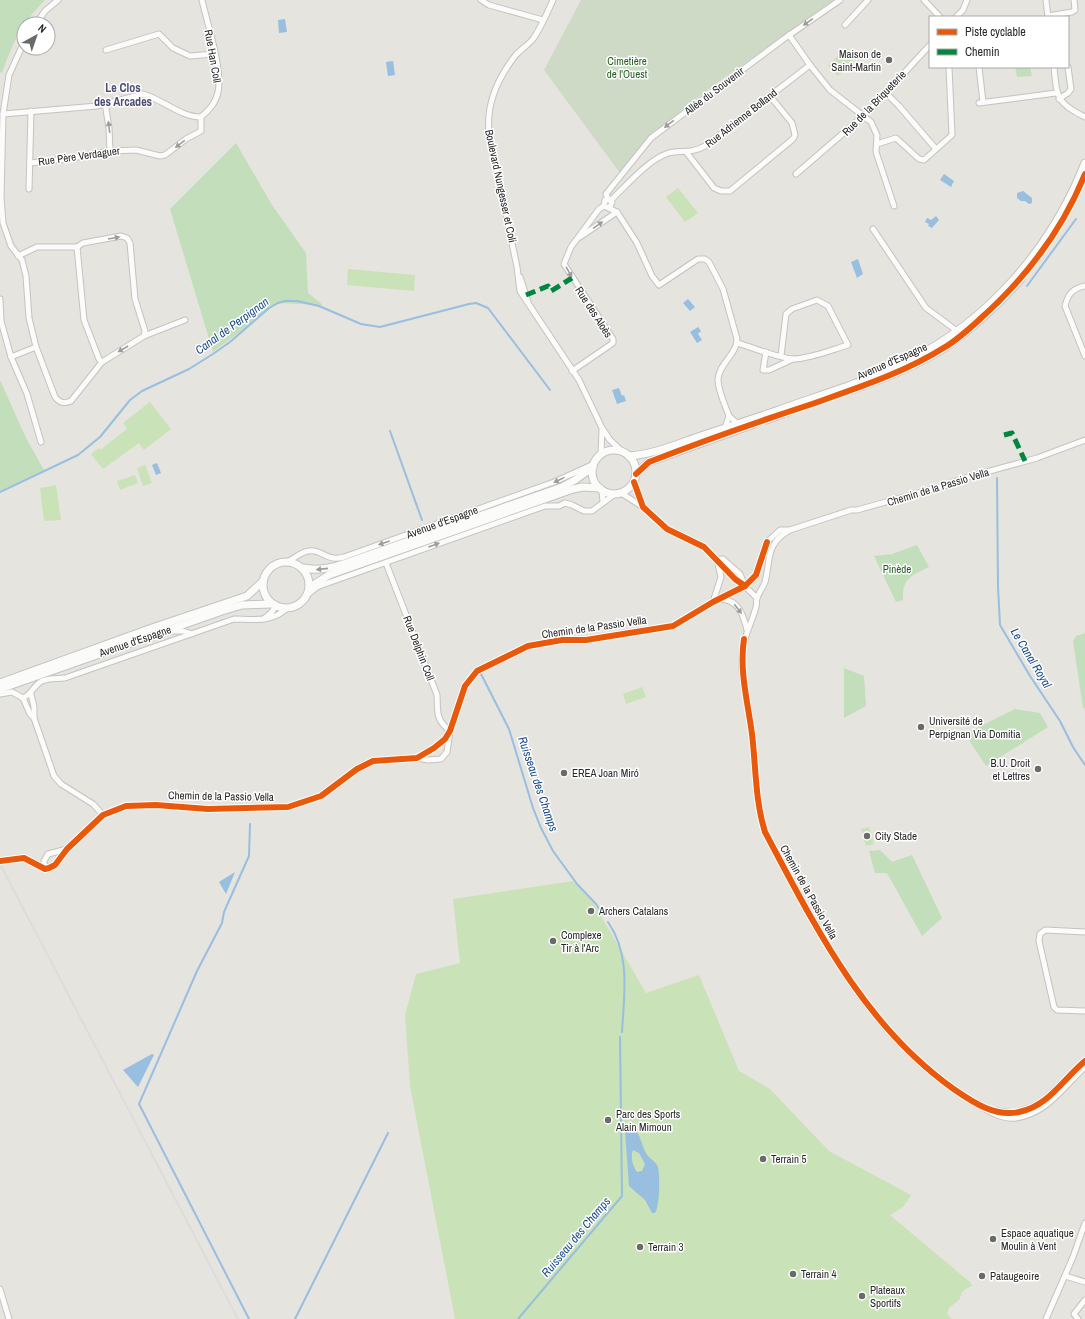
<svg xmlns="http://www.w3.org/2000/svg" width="1085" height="1319" font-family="'Archivo Narrow',sans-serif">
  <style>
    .green { fill: #c2deba }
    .cemetery { fill: #cedac6 }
    .pitch { fill: #cae2b8 }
    .water { fill: #98bee0; fill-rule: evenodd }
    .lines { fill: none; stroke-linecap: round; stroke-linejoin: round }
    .stream { stroke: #98bee0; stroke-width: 2 }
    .minor-casing { stroke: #c4c3c3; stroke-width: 7 }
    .secondary-casing { stroke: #c4c3c3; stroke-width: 9 }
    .minor { stroke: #fbfbfa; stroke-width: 5 }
    .secondary { stroke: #fbfbfa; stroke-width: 7 }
    .rail { stroke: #dddcdd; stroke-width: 2 }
    .quiet { stroke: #00873e; stroke-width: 5; stroke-dasharray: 10 5; stroke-linecap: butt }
    .cycleway-casing { stroke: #fff; stroke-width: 8 }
    .cycleway { stroke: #e8590c; stroke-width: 6 }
    .oneway { fill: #9c9c9c }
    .poi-dot { fill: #6a6a68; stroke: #fff; stroke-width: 1.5 }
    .labels { text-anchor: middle; stroke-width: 3; stroke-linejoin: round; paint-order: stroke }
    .poi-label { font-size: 11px; fill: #282828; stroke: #fff; text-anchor: start }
    .street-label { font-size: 11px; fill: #282828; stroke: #fff }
    .park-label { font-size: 11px; fill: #205c20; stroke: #fff }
    .neighbourhood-label { font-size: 12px; font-weight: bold; fill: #4e4d73; stroke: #fff }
    .water-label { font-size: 12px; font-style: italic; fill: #1a4b89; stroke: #fff }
  </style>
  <rect width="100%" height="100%" fill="#e6e4de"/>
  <g class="green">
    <path d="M0,0H45C22,23 13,42 2,73L0,72Z"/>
    <path d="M1015,67H1030L1032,76L1017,77Z"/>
    <path d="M236,143L272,205L306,253L308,293L323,305L278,303L213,352L170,209Z"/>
    <path d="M0,380L26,438L44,470L0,491Z"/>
    <path d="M917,545L929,567C911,576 902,578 903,600L896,602L874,556L892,554Z"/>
    <path d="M1085,633V708H1083L1073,641L1076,636Z"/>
    <path d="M844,668L864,676L866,706L844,718Z"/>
    <path d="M1015,709L1040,713L1048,727L986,766L965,734Z"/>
    <path d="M880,850L892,862L912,855L942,918L922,936L887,873H875L869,851Z"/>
  </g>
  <path class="cemetery" d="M581,0H834L710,88L650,136L620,173L544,70Z"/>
  <g class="pitch">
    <path d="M846,47L856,56L838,76L828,66Z"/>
    <path d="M678,188L698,213L685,222L666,197Z"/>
    <path d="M348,269L415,275L414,291L347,285Z"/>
    <path d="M150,402L171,429L144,450L139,443L103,469L91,454L99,448L100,450L127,429L123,423Z"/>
    <path d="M145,465L152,483L143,486L137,468Z"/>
    <path d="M135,475L138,483L120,490L117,481Z"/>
    <path d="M56,485L61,520L44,521L40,488Z"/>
    <path d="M642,687L646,697L626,704L623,694Z"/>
    <path d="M869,827L874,844L866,846L861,829Z"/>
    <path d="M573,881L594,904L646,993L699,975L739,1071L770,1089L829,1151L911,1195L903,1207L890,1215L971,1283L972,1286C965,1289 961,1291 960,1299L949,1308L947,1314L952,1319H455L410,1086L405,1015L416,974L460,963L453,899Z"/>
  </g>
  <g class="water">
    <path d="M285,19L287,32L279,33L278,20Z"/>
    <path d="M393,61L395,75L388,76L386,62Z"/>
    <path d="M944,174L954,181L951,187L940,180Z"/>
    <path d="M1023,191L1032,198V203L1029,204L1025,201H1021L1017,198V193Z"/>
    <path d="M936,216L939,220L932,228L928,226L929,224L925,222L927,218L931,220Z"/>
    <path d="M858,259L863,274L857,278L851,262Z"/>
    <path d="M688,299L695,307L690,311L683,303Z"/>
    <path d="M698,327L701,331L698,334L702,340L697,343L690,332Z"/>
    <path d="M619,388L622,396L624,395L626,401L617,404L612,390Z"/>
    <path d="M157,463L161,473L156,475L152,465Z"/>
    <path d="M235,872L226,894L219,882Z"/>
    <path d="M152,1054L154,1055L138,1087L123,1070Z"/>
    <path d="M630,1128C641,1131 641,1145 646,1153C649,1159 656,1161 658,1167C660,1176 660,1206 655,1213H652L645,1200L629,1186L625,1131L627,1128ZM633,1150L639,1153L645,1164L642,1171L637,1172C633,1167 630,1156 633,1150Z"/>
  </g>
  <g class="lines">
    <g class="stream">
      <path d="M1027,286L1076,219"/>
      <path d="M390,431L422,520"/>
      <path d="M997,478L998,587L1000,625L1030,676L1060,721L1073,747L1085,765"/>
      <path d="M0,492L78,455L100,437L130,400L142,391L189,369L213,354L230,342L269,308L278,303L285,301H297L319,306L361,324L380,327L469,304L476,303L488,308L550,390"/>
      <path d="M480,672L509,729L533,808L541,828L553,851L577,884L596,904L603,915"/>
      <path d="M608,922C631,955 624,995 622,1032"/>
      <path d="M249,1319L139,1104L197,971L222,923L224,912L249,856L250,824"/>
      <path d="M295,1319L388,1133"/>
      <path d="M518,1319L622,1196L620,1037"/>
    </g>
    <defs>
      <g id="minor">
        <path d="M481,0L489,5L543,20"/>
        <path d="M553,0C547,13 541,28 533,39C528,45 520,50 515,56C498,78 486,105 489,133L517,267L520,291L579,380L602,428L610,440L624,453"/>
        <path d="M924,0L940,17"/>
        <path d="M1046,0L1048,17"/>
        <path d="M1048,16L1072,12L1075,10L1074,0"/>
        <path d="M956,17L963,10L967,0"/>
        <path d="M36,24L45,11L58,0"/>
        <path d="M845,25L868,0"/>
        <path d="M789,35L810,65L830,90L871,122L877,135L876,152L894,206"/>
        <path d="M24,42L9,75L3,114L1,197L3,223L11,246L22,260L26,276L29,318L36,347L55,397C60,403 64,404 71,401L102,362L144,336L185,320"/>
        <path d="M106,50L159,34L173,48L190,56L214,54"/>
        <path d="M979,67L983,102"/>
        <path d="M1054,67C1057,97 1056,103 1085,117"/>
        <path d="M885,92L899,106L936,149"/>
        <path d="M1059,99L1068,93L1071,89L1068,67"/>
        <path d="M105,103L109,128L110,151"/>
        <path d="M979,103L1056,93"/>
        <path d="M3,114L97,106L143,94C164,100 180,117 201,117C209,110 216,103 218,92C223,70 207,23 202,0"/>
        <path d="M877,144L896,138L919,159L924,160L952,135L949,67"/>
        <path d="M687,153L714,188L721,191H730L793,139L795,135L792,123L770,96"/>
        <path d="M30,163L67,159L110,151L136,150L160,156L165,155L186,139L201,131V117"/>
        <path d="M796,174L869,111L930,45"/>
        <path d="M29,189L31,111"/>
        <path d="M608,199L606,194L651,138L785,38L840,0"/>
        <path d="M611,200C626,186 647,161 666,154C679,149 689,155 705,146L810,65"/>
        <path d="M610,207L612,202L611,200H605L604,206L617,212L637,243L652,276L659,285L698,259H705L709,262L723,289L737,339C737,354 719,364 718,379C718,391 725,405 729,416"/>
        <path d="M873,229L926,308L957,331"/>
        <path d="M580,237L617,212"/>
        <path d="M77,247L84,320L99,359L102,362"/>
        <path d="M18,256L37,247H77L83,243L121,236L127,238L130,243L135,299L145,331L144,336"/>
        <path d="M520,277L528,302"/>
        <path d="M1085,286C1072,289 1068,294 1065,306L1085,356"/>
        <path d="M0,299L1,321L11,357L27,394L41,442"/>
        <path d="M737,343C752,347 780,359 794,359C812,358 831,350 848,345L828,306L817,300L792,309L786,314L781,356"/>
        <path d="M766,352L763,370H769L793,359"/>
        <path d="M11,357L36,347"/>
        <path d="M572,371L613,343V339L564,264L571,247L599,209L604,206"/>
        <path d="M725,428L729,416L738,424"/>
        <path d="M1085,440L1037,458L961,479L947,485L857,510H851L790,530C765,544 771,559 765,582C763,588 759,592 757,598C756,601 757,604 756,607C752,623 743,637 742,654C740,674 747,697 750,717C755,755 754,794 765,832C818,932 871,1042 972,1101C985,1109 1000,1120 1016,1118C1048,1113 1063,1087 1085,1067"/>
        <path d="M601,455L602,429"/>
        <path d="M634,482L642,506"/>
        <path d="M602,490L603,502"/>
        <path d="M621,493L643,507L667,529L704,547L757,598"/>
        <path d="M717,559H723L740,574L744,584"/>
        <path d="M289,561C295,558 302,551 309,551C322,549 326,562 344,557L554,482L594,464"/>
        <path d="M386,563L437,695C438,712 435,719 450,731L447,752L441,759L428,760L417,758"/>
        <path d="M307,595L317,587L325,584L545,506H559L565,503L572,505L584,511H592L615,494"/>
        <path d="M720,599C739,600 743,614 747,630"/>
        <path d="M713,602L721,577L717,560"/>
        <path d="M265,618L271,613L276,606"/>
        <path d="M171,631H183L192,634"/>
        <path d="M0,694L12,692L23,698"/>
        <path d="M31,694L34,707V718"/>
        <path d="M23,698C32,694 34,685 42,681C49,678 58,679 65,678L234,619C253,619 272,623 287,608"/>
        <path d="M23,698L30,714L34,718L54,776L61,784L93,804L103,815"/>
        <path d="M0,861L24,858L45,869L49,868L55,865L67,849L103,815L126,806L156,805L208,809L288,807L321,796L357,769L373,761L417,758L434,748L445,739L450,731L465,686L477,671L528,646L562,640H586L673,626L713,602L745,586L756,575L767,542L780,530H789"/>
        <path d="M45,869L44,861L48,854L67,849"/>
        <path d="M1085,932L1045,930L1040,934L1039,941L1054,1007L1057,1010L1085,1011"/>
        <path d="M991,1110L1013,1113L1039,1105L1085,1061"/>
        <path d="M1065,1276L1085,1282"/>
        <path d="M0,1289L9,1319"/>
        <path d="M1046,1319L1073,1257L1085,1223"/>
        <path d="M1078,1319L1074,1314L1085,1300"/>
      </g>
      <g id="secondary">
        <path d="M851,390C883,379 917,366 946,347C973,328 999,304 1021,279"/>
        <path d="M766,420L788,412"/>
        <circle cx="614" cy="472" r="22"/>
        <path d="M629,456C654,454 675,445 698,437C724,428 750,420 776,411C820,395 866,382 908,361C990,320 1052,247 1085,163"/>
        <path d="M636,474L649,462L754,424"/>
        <circle cx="286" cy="585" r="23"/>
        <path d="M303,568C319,571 331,568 346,563L562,487L575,480L593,467"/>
        <path d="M310,587L329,575L573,489L583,487L600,488"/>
        <path d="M0,683L152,628L247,596L262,582"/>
        <path d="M0,689L222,611L242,605L273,604"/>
      </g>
    </defs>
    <use href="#minor" class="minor-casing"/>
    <use href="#secondary" class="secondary-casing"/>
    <use href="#minor" class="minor"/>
    <use href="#secondary" class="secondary"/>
    <path class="rail" d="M0,864L238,1319"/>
    <g class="quiet">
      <path d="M526,295L548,286L551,291L572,278"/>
      <path d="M1004,435L1012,433L1025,461"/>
    </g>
    <defs>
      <g id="cycleway">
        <path d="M636,474L649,462C703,441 757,422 812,404C857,388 904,373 945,347C957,340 969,329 980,319C1026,278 1062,231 1085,174"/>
        <path d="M634,482L643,507L667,529L704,547L735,579L745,586"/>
        <path d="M744,639C739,671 748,703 752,734C756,767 755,800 765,832C816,928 864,1026 955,1090C974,1103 995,1117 1019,1112C1049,1106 1063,1079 1085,1061"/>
        <path d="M0,861L24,858L45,869L49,868L55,865L67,849L103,815L126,806L156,805L208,809L288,807L321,796L357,769L373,761L417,758L434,748L445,739L450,731L465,686L477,671L528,646L562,640H586L673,626L713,602L745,586L756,575L767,542"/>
      </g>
    </defs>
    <use href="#cycleway" class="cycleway-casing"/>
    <use href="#cycleway" class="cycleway"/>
  </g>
  <defs><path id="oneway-solid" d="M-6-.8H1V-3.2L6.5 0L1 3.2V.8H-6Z"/></defs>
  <g class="oneway">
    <use href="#oneway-solid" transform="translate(808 22) rotate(146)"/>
    <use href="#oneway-solid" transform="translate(669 124) rotate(143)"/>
    <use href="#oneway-solid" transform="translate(109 127) rotate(-97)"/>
    <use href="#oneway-solid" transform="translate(180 144) rotate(143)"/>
    <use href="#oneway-solid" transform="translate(598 225) rotate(-35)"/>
    <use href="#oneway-solid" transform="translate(114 238) rotate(-10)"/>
    <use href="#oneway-solid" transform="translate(569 272) rotate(60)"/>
    <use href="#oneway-solid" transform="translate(123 349) rotate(150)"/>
    <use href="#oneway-solid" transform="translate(559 480) rotate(154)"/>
    <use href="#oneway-solid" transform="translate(384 543) rotate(161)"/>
    <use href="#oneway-solid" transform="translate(434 545) rotate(-20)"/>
    <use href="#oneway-solid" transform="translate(322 569) rotate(174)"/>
    <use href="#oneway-solid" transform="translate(738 609) rotate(52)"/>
  </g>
  <g class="poi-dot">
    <circle cx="889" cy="60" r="4"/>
    <circle cx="921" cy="727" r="4"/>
    <circle cx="1038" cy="769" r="4"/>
    <circle cx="564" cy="773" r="4"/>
    <circle cx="867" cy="836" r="4"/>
    <circle cx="591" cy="911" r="4"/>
    <circle cx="553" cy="941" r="4"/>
    <circle cx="608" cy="1120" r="4"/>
    <circle cx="763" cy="1159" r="4"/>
    <circle cx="993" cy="1239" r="4"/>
    <circle cx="640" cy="1247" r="4"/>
    <circle cx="793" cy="1274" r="4"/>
    <circle cx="982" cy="1276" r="4"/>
    <circle cx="862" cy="1296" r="4"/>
  </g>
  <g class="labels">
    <g class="poi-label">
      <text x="881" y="58" text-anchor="end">Maison de<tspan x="881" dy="13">Saint-Martin</tspan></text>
      <text x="929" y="725">Université de<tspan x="929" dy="13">Perpignan Via Domitia</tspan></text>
      <text x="1030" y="767" text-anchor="end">B.U. Droit<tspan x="1030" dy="13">et Lettres</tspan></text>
      <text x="572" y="777">EREA Joan Miró</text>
      <text x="875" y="840">City Stade</text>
      <text x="599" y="915">Archers Catalans</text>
      <text x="561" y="939">Complexe<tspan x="561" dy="13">Tir à l'Arc</tspan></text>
      <text x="616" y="1118">Parc des Sports<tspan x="616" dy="13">Alain Mimoun</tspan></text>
      <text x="771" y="1163">Terrain 5</text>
      <text x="1001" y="1237">Espace aquatique<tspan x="1001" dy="13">Moulin à Vent</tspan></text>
      <text x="648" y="1251">Terrain 3</text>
      <text x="801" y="1278">Terrain 4</text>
      <text x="990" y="1280">Pataugeoire</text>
      <text x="870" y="1294">Plateaux<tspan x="870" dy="13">Sportifs</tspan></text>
    </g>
    <g class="street-label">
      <text transform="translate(213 56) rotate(80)" y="4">Rue Han Coll</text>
      <text transform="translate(714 91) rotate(-37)" y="4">Allée du Souvenir</text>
      <text transform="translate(874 103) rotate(-46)" y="4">Rue de la Briqueterie</text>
      <text transform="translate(741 118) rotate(-38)" y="4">Rue Adrienne Bolland</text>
      <text transform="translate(79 156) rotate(-8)" y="4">Rue Père Verdaguer</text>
      <text transform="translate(501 186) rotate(78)" y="4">Boulevard Nungesser et Coli</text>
      <text transform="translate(594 312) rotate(57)" y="4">Rue des Aloès</text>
      <text transform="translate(892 361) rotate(-24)" y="4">Avenue d'Espagne</text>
      <text transform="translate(938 487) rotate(-17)" y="4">Chemin de la Passio Vella</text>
      <text transform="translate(442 522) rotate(-20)" y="4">Avenue d'Espagne</text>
      <text transform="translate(594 627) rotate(-8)" y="4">Chemin de la Passio Vella</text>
      <text transform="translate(135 641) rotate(-19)" y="4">Avenue d'Espagne</text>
      <text transform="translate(419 648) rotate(69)" y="4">Rue Delphin Coll</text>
      <text transform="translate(221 796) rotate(1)" y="4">Chemin de la Passio Vella</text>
      <text transform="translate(809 892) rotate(61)" y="4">Chemin de la Passio Vella</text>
    </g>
    <g class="park-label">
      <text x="627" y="65">Cimetière<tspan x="627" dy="13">de l'Ouest</tspan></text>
      <text x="897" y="573">Pinède</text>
    </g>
    <g class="neighbourhood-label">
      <text x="123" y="92">Le Clos<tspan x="123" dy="14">des Arcades</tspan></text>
    </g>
    <g class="water-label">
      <text transform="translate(232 326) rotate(-36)" y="4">Canal de Perpignan</text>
      <text transform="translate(1031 658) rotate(59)" y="4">Le Canal Royal</text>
      <text transform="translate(538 784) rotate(71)" y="4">Ruisseau des Champs</text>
      <text transform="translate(576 1237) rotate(-50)" y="4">Ruisseau des Champs</text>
    </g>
  </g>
  <rect x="929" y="16" width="140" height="52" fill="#ffffff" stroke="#a9a9a9"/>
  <rect x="937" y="29" width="20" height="6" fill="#e8590c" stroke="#a9a9a9"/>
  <text x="965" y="36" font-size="12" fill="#282828">Piste cyclable</text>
  <rect x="937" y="49" width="20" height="6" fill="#00873e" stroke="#a9a9a9"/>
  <text x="965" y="56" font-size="12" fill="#282828">Chemin</text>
  <g transform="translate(36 36) rotate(40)"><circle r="19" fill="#ffffff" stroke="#a9a9a9"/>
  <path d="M0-3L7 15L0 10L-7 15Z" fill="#6a6a68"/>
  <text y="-6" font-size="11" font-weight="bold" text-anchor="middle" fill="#282828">N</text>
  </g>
</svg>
